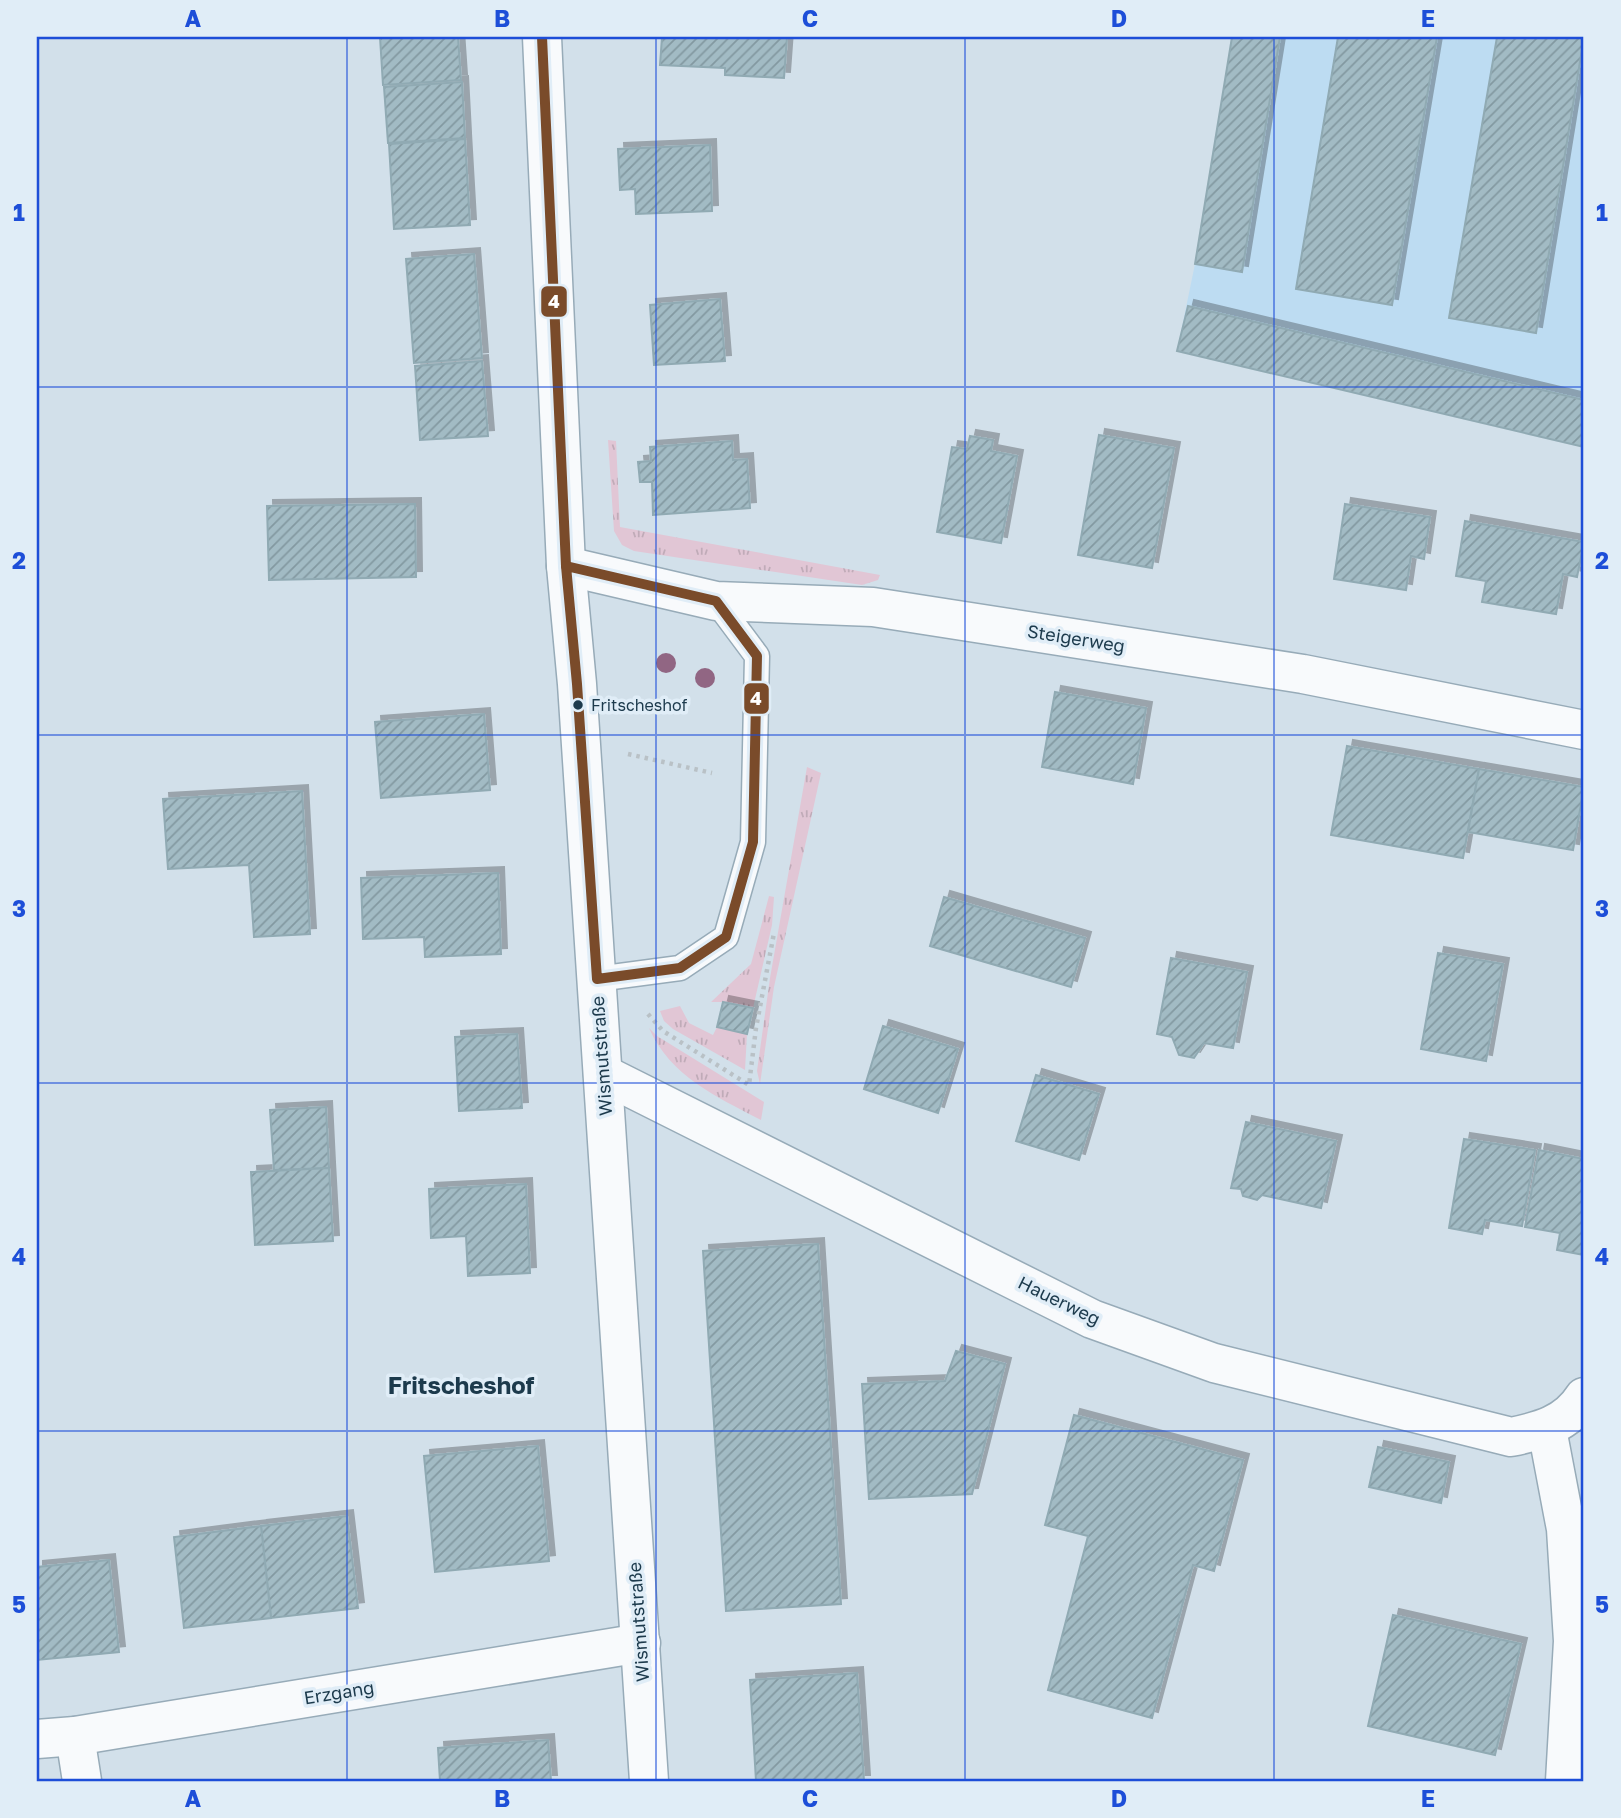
<svg xmlns="http://www.w3.org/2000/svg" width="1621" height="1818" font-family="'Golos Text',sans-serif">
  <style>
    .built { fill: #bddcf2 }
    .grass { fill: url(#grass-tufts) }
    .building { fill: url(#building-hatch); stroke: #90aab3; stroke-width: 2; filter: url(#shadow) }
    .lines { fill: none; stroke-linecap: round; stroke-linejoin: round }
    .lane-casing { stroke: #97abb8; stroke-width: 27 }
    .street-casing { stroke: #97abb8; stroke-width: 41 }
    .path { stroke: #b9c1c6; stroke-width: 4.5; stroke-dasharray: 3.5 5; stroke-linecap: butt }
    .lane { stroke: #f8fafc; stroke-width: 24 }
    .street { stroke: #f8fafc; stroke-width: 38 }
    .bus-1-casing { stroke: #e0edf7; stroke-width: 16 }
    .bus-1 { stroke: #7a4b2a; stroke-width: 10 }
    .tree { fill: #916683 }
    .grid { fill: none; stroke: #1d4ed8; stroke-width: 2; stroke-opacity: 0.55 }
    .bus-dot { fill: #1c3a4c; stroke: #e0edf7; stroke-width: 2.5 }
    .labels { text-anchor: middle; stroke-width: 7; stroke-linejoin: round; paint-order: stroke }
    .bus-label { font-size: 16px; fill: #1c3a4c; stroke: #e0edf7; text-anchor: start }
    .street-label { font-size: 18px; fill: #1c3a4c; stroke: #e0edf7 }
    .district-label { font-size: 24px; font-weight: bold; fill: #1c3a4c; stroke: #e0edf7 }
    .line-badge { stroke: #e0edf7; stroke-width: 2.5 }
    .badge-label { font-size: 19px; text-anchor: middle; font-weight: bold; fill: #fff }
    .neatline { fill: none; stroke: #1d4ed8; stroke-width: 2.5 }
    .grid-label { font-size: 23px; text-anchor: middle; font-weight: bold; fill: #1d4ed8 }
  </style>
  <defs>
    <pattern id="grass-tufts" width="24" height="20" patternUnits="userSpaceOnUse" patternTransform="scale(1.75)"><rect width="24" height="20" fill="#e1c6d5"/><path d="M3 7l-1-3M5 7V3M7 7l1-3M15 17l-1-3M17 17v-4M19 17l1-3" fill="none" stroke="#c0abb8"/></pattern>
    <pattern id="building-hatch" width="6" height="6" patternUnits="userSpaceOnUse" patternTransform="scale(1.75)"><rect width="6" height="6" fill="#a2bbc4"/><path d="M-1 1l2-2M0 6l6-6M5 7l2-2" fill="none" stroke="#8399a1"/></pattern>
    <filter id="shadow"><feDropShadow dx="6" dy="-6" stdDeviation="0" flood-color="#0004"/></filter>
  </defs>
  <rect width="100%" height="100%" fill="#d2e0ea"/>
  <path class="built" d="M1232,37H1584V447L1177,351L1195,264Z"/>
  <g class="grass">
    <path d="M608,440L616,441L620,527L880,575L878,580L862,585L634,551L622,545L614,531Z"/>
    <path d="M807,767L821,773L774,987L760,1084L757,1071L770,978Z"/>
    <path d="M769,896L774,897L772,925L753,1008L723,1002H711L751,964Z"/>
    <path d="M680,1006L689,1023L713,1035L717,1027L747,1034L745,1070L673,1029L664,1021L660,1011Z"/>
    <path d="M649,1028L657,1036L764,1102L761,1120C717,1097 670,1076 649,1028Z"/>
  </g>
  <g class="building">
    <path d="M380,37H458L461,80L383,85Z"/>
    <path d="M662,37H787L784,78L725,75V68L660,65Z"/>
    <path d="M1232,37H1280L1242,272L1195,264Z"/>
    <path d="M1338,37H1437L1392,305L1296,289Z"/>
    <path d="M1497,37H1584L1536,333L1449,318Z"/>
    <path d="M462,82L465,138L388,143L384,87Z"/>
    <path d="M465,139L470,225L394,229L389,144Z"/>
    <path d="M710,145L712,211L636,214L635,189L620,190L618,149Z"/>
    <path d="M474,254L482,358L414,363L406,259Z"/>
    <path d="M720,299L725,361L654,365L650,305Z"/>
    <path d="M1188,306L1584,400V447L1177,351Z"/>
    <path d="M482,361L488,436L420,440L415,366Z"/>
    <path d="M1099,435L1174,448L1152,568L1078,555Z"/>
    <path d="M970,436L993,440L991,451L1017,456L1001,543L937,532L952,447L967,449Z"/>
    <path d="M732,441L733,460L747,459L750,508L653,515L652,482H640L638,462L651,461L650,447Z"/>
    <path d="M415,504L416,577L269,580L267,506Z"/>
    <path d="M1345,504L1430,517L1424,559L1411,556L1406,590L1334,579Z"/>
    <path d="M1465,521L1584,542L1577,577L1563,574L1556,614L1482,602L1486,581L1456,576Z"/>
    <path d="M1055,692L1146,708L1133,784L1042,767Z"/>
    <path d="M484,714L490,790L381,798L375,722Z"/>
    <path d="M1347,746L1479,769L1463,858L1331,835Z"/>
    <path d="M1479,769L1584,787L1573,850L1468,832Z"/>
    <path d="M302,791L310,934L254,937L249,865L168,869L163,799Z"/>
    <path d="M498,873L501,954L425,957L424,937L363,939L361,878Z"/>
    <path d="M944,897L1085,938L1071,987L930,946Z"/>
    <path d="M1438,953L1503,964L1486,1061L1421,1049Z"/>
    <path d="M1171,958L1247,972L1233,1048L1204,1043L1194,1058L1179,1055L1172,1037L1157,1034Z"/>
    <path d="M723,1002L753,1008L747,1034L717,1027Z"/>
    <path d="M883,1026L958,1049L938,1113L864,1089Z"/>
    <path d="M517,1034L522,1108L459,1111L455,1037Z"/>
    <path d="M1036,1075L1099,1094L1079,1160L1016,1141Z"/>
    <path d="M326,1107L329,1168L274,1170L270,1110Z"/>
    <path d="M1246,1122L1336,1141L1321,1208L1262,1195L1257,1200L1243,1196L1241,1189L1231,1188Z"/>
    <path d="M1464,1139L1535,1150L1522,1226L1485,1220L1482,1234L1449,1228Z"/>
    <path d="M1539,1150L1584,1159V1255L1557,1250L1560,1233L1525,1227Z"/>
    <path d="M329,1168L333,1241L255,1245L251,1172Z"/>
    <path d="M526,1184L530,1273L468,1276L466,1236L431,1238L429,1189Z"/>
    <path d="M818,1244L841,1604L726,1611L703,1251Z"/>
    <path d="M956,1351L1005,1364L972,1494L869,1499L862,1384L945,1381Z"/>
    <path d="M1074,1415L1243,1460L1214,1571L1193,1565L1152,1718L1048,1690L1088,1536L1045,1525Z"/>
    <path d="M538,1446L549,1561L435,1572L424,1456Z"/>
    <path d="M1378,1447L1449,1462L1441,1503L1369,1487Z"/>
    <path d="M347,1516L358,1608L271,1618L261,1526Z"/>
    <path d="M261,1526L271,1618L184,1628L174,1537Z"/>
    <path d="M109,1560L119,1652L37,1660V1567Z"/>
    <path d="M1393,1615L1521,1644L1495,1755L1368,1726Z"/>
    <path d="M857,1673L864,1781H756L750,1680Z"/>
    <path d="M548,1740L551,1781H440L438,1748Z"/>
  </g>
  <g class="lines">
    <defs>
      <path id="lane" d="M597,979L680,968L726,937L753,842L757,656L716,601"/>
      <g id="street">
        <path d="M542,37L566,566L577,684L649,1781"/>
        <path d="M566,566L716,601L873,607L1303,674L1584,730"/>
        <path d="M603,1074L1092,1319L1214,1363L1511,1437C1540,1431 1567,1424 1584,1397"/>
        <path d="M1547,1429L1566,1529L1573,1641L1565,1781"/>
        <path d="M75,1736L82,1781"/>
        <path d="M37,1739L75,1736L641,1643"/>
      </g>
    </defs>
    <use href="#lane" class="lane-casing"/>
    <use href="#street" class="street-casing"/>
    <g class="path">
      <path d="M628,754L712,773"/>
      <path d="M648,1014L663,1031L749,1085L756,1028L774,933"/>
    </g>
    <use href="#lane" class="lane"/>
    <use href="#street" class="street"/>
    <defs>
      <g id="bus-1">
        <path d="M542,37L566,566"/>
        <path d="M566,566L716,601L757,656L753,842L726,937L680,968L597,979L577,684Z"/>
      </g>
    </defs>
    <use href="#bus-1" class="bus-1-casing"/>
    <use href="#bus-1" class="bus-1"/>
  </g>
  <g class="tree">
    <circle cx="666" cy="663" r="10"/>
    <circle cx="705" cy="678" r="10"/>
  </g>
  <path class="grid" d="M347,37V1781M656,37V1781M965,37V1781M1274,37V1781M37,387H1584M37,735H1584M37,1083H1584M37,1431H1584"/>
  <circle class="bus-dot" cx="578" cy="705" r="6"/>
  <g class="labels">
    <g class="bus-label">
      <text x="591" y="711">Fritscheshof</text>
    </g>
    <g class="street-label">
      <text transform="translate(1076 639) rotate(9)" y="6">Steigerweg</text>
      <text transform="translate(602 1056) rotate(-94)" y="6">Wismutstraße</text>
      <text transform="translate(1059 1301) rotate(26)" y="6">Hauerweg</text>
      <text transform="translate(639 1622) rotate(-94)" y="6">Wismutstraße</text>
      <text transform="translate(339 1693) rotate(-9)" y="6">Erzgang</text>
    </g>
    <g class="district-label">
      <text x="461" y="1394">Fritscheshof</text>
    </g>
  </g>
  <g class="line-badge">
    <rect x="540" y="285" width="28" height="33" rx="7" fill="#7a4b2a"/>
    <rect x="743" y="682" width="27" height="33" rx="7" fill="#7a4b2a"/>
  </g>
  <g class="badge-label">
    <text x="554" y="308">4</text>
    <text x="756" y="705">4</text>
  </g>
  <rect width="1621" height="1818" fill="none" stroke="#e0edf7" stroke-width="77"/>
  <rect x="38" y="38" width="1544" height="1742" class="neatline"/>
  <g class="grid-label">
    <text x="193" y="27">A</text>
    <text x="502" y="27">B</text>
    <text x="810" y="27">C</text>
    <text x="1119" y="27">D</text>
    <text x="1428" y="27">E</text>
    <text x="19" y="221">1</text>
    <text x="1602" y="221">1</text>
    <text x="19" y="569">2</text>
    <text x="1602" y="569">2</text>
    <text x="19" y="917">3</text>
    <text x="1602" y="917">3</text>
    <text x="19" y="1265">4</text>
    <text x="1602" y="1265">4</text>
    <text x="19" y="1613">5</text>
    <text x="1602" y="1613">5</text>
    <text x="193" y="1807">A</text>
    <text x="502" y="1807">B</text>
    <text x="810" y="1807">C</text>
    <text x="1119" y="1807">D</text>
    <text x="1428" y="1807">E</text>
  </g>
</svg>
